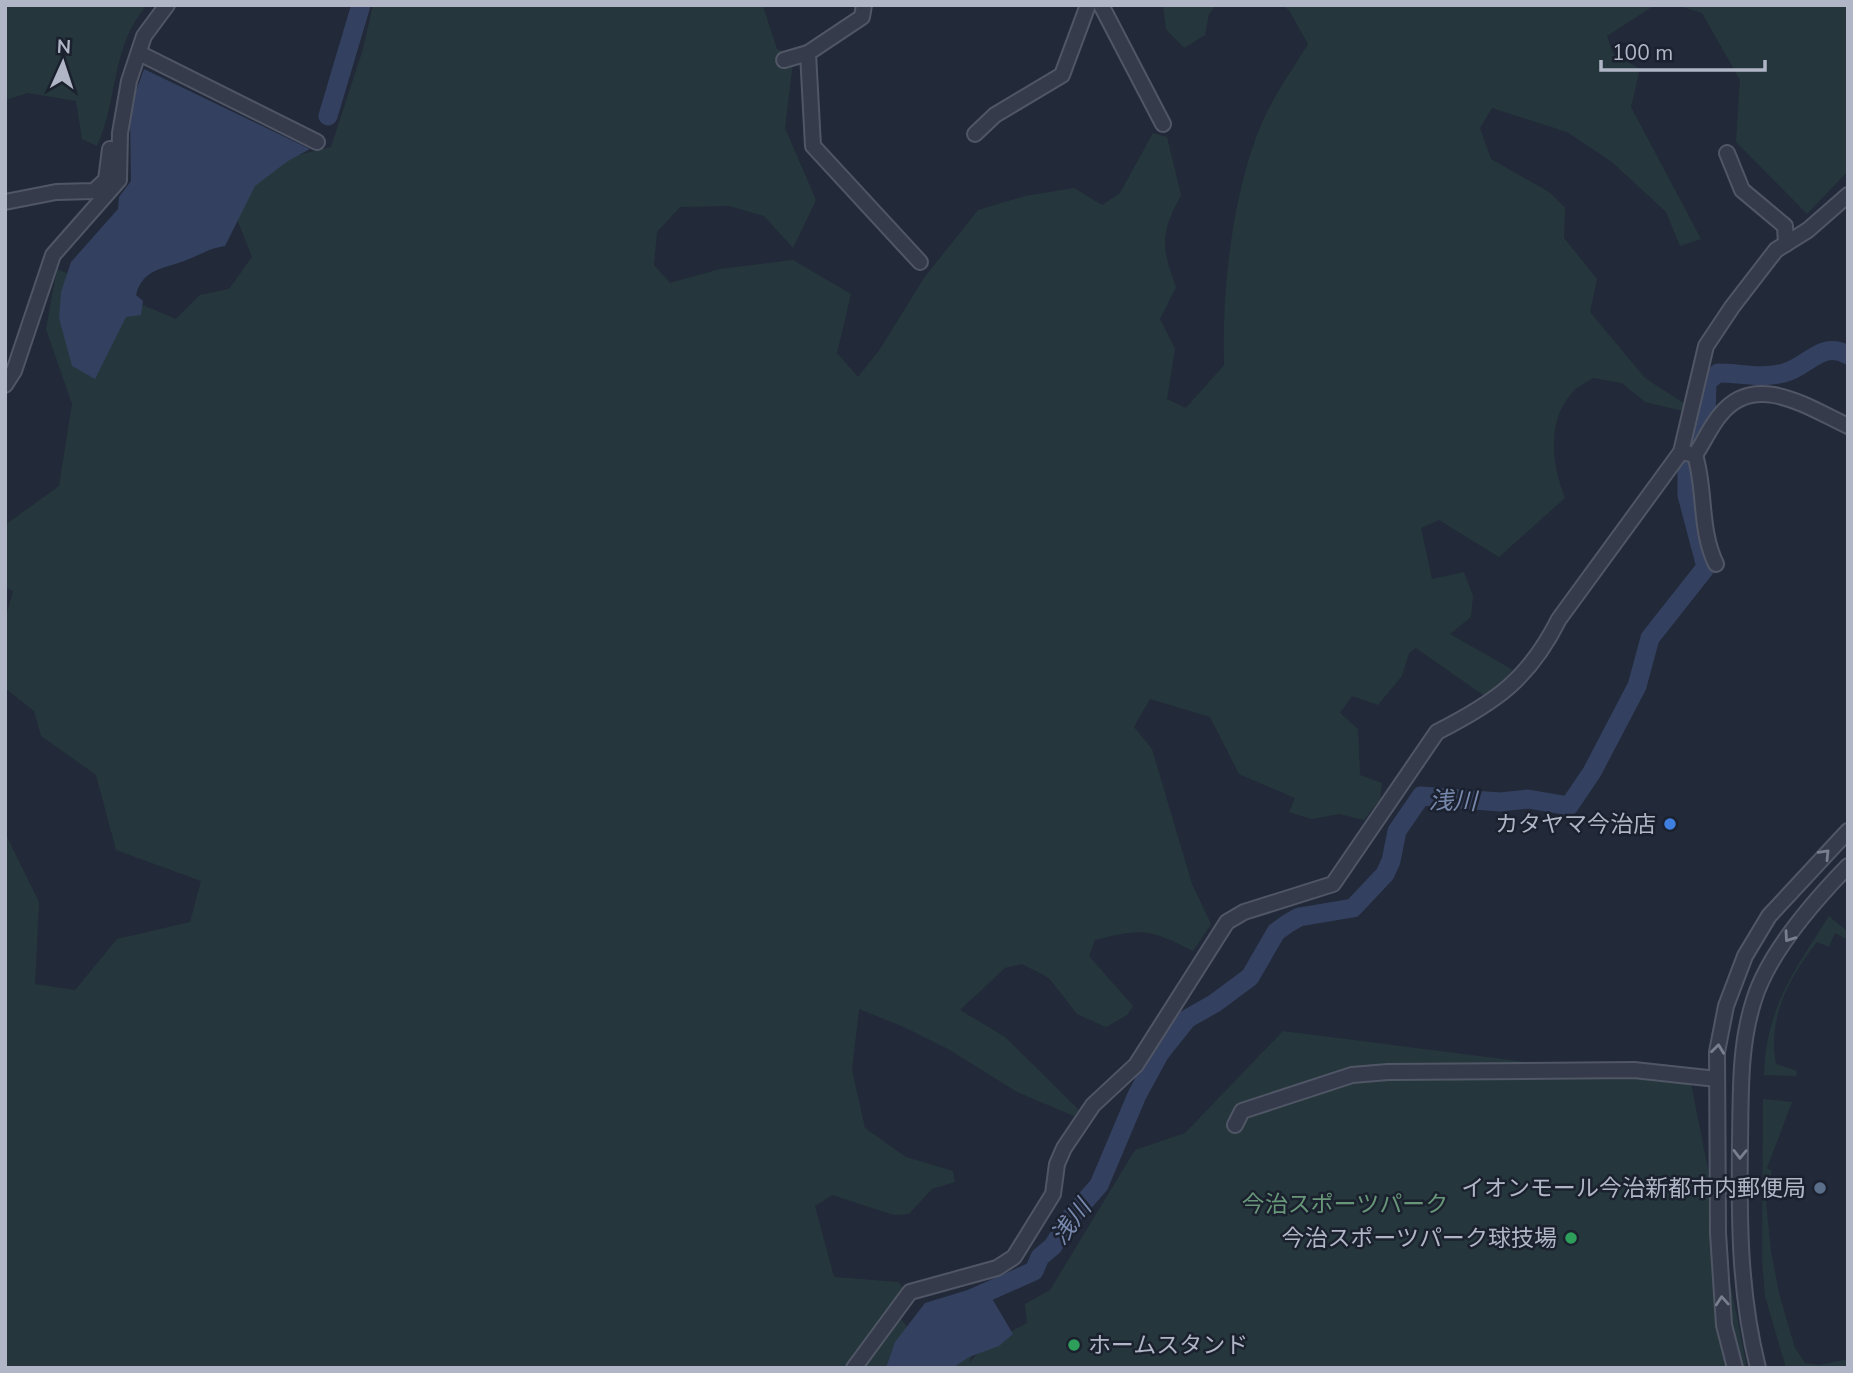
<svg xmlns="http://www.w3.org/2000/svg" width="1853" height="1373" viewBox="0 0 1853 1373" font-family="'Nunito Sans','Noto Sans JP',sans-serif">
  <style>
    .green { fill: #25373c }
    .water { fill: #33405f }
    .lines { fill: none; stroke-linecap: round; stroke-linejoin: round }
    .river { stroke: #33405f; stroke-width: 19 }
    .minor-casing { stroke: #505665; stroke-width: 18 }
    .minor { stroke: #353b4a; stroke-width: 14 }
    .oneway { stroke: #797f8e }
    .shop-dot { fill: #3f7fe0; stroke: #1b212e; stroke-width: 2.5 }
    .service-dot { fill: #5c6f8a; stroke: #1b212e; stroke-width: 2.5 }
    .leisure-dot { fill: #2e9e5b; stroke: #1b212e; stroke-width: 2.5 }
    .labels { text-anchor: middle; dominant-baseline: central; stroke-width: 5; stroke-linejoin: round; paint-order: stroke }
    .poi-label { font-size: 23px; fill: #b0b6c6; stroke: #1b212e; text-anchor: end }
    .park-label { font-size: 23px; fill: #679778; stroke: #1b212e }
    .water-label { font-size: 24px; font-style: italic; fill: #7889ae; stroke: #1b212e }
  </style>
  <rect width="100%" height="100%" fill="#222939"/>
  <g class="green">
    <path d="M 5,5 L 147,5 C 111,45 118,100 97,146 L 82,139 L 76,101 L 28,93 L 5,100 Z"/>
    <path d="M 373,5 L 763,6 L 777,49 L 794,55 L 785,128 L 816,200 L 793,248 L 764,216 L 729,206 L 680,207 L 657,232 L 654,265 L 670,283 L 720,269 L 793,260 L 851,294 L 837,353 L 858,377 L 880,349 L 924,278 L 978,210 L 1025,196 L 1074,188 L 1102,205 L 1120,193 L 1153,133 L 1167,137 L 1181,195 C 1160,234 1161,246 1176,287 L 1160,319 L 1175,349 L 1167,399 L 1186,408 L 1224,365 C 1222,290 1232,192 1262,123 C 1274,95 1293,69 1308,44 L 1289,10 L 1281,5 L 1655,5 L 1607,36 L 1613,54 L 1640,69 L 1631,107 L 1701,239 L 1680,246 L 1666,212 L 1612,162 L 1567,132 L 1492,108 L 1480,128 L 1491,159 L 1549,192 L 1565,208 L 1564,238 L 1597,279 L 1590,312 L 1645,378 L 1685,404 L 1683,411 L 1645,402 L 1622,383 L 1593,378 C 1587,382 1576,387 1571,394 C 1546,424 1552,464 1565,498 L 1499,557 L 1439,520 L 1421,528 L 1432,579 L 1464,572 L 1473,596 L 1471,617 L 1450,634 L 1513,670 L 1486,697 L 1416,648 L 1409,653 L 1402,676 L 1378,705 L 1352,696 L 1340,713 L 1358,729 L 1360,775 L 1382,783 L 1380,799 L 1364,820 L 1339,814 L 1312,819 L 1289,812 L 1295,798 L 1239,774 L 1210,717 L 1150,699 L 1134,727 L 1152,749 L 1192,884 L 1211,924 L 1193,951 C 1149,929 1144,928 1095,940 L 1089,956 L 1133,1006 L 1127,1015 L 1106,1027 L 1077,1014 L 1049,978 L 1022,964 L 1005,968 L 960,1010 L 1005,1037 L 1079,1110 L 1074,1116 L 1017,1092 L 950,1050 L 904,1027 L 859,1009 L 852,1070 L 865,1128 L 906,1157 L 953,1171 L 955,1182 L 932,1189 L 909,1214 L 894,1215 L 832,1195 L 815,1206 L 834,1277 L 899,1282 L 903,1289 L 900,1318 L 913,1334 L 900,1368 L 5,1368 L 5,833 L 39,902 L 35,984 L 75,990 L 117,939 L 190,922 L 201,881 L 116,850 L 96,775 L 41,736 L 34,711 L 5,688 L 5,620 L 13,591 L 5,587 L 5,525 L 59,486 L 72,404 L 46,329 L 57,269 L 176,319 L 200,295 L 229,289 L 252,257 L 233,209 L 250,178 L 294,156 L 331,147 L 363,49 Z"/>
    <path d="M 1163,5 L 1216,5 L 1209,14 L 1205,35 L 1184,48 L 1166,29 Z"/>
    <path d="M 1676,5 L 1848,5 L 1848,171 L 1807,214 L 1736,142 L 1740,80 L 1702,13 Z"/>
    <path d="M 1829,916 L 1847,931 L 1848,940 L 1835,933 L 1829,947 L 1817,942 C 1789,978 1767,1018 1776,1064 L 1797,1071 L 1796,1076 L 1764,1075 C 1766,1007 1795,970 1829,916 Z"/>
    <path d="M 1283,1031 L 1691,1083 L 1747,1368 L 914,1368 L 981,1327 L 969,1363 L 984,1346 L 1027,1323 L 1025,1304 L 1050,1290 L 1135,1150 L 1185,1133 Z"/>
    <path d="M 1763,1099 L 1792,1102 L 1767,1168 L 1772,1171 L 1765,1192 L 1771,1252 L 1780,1297 L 1795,1348 L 1805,1363 L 1819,1365 L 1848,1359 L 1848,1368 L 1786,1368 L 1765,1296 L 1762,1259 Z"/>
  </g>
  <g class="water">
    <path d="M 144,69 L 310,149 L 288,161 L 255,186 L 225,246 C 210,248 202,254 189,259 C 166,269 143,267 136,295 L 143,301 L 141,315 L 126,317 L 95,379 L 72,366 L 59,318 L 61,292 L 71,262 L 118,209 L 119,197 L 131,181 L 130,123 L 136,91 Z"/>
    <path d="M 984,1285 L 1013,1334 L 999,1346 L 969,1357 L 953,1368 L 886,1368 L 895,1342 L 925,1303 Z"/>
  </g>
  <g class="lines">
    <g class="river">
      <path d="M 328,116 L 361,5"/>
      <path d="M 971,1299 L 1034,1271 L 1040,1257 L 1053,1246 L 1071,1217 L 1099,1185 L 1137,1095 L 1160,1053 L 1187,1019 L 1215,1003 L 1250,977 L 1276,932 L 1287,924 L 1299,917 L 1353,908 L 1385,874 L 1391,861 L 1397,831 L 1421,796 L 1500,802 L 1528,799 L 1569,806 L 1592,772 L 1637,686 L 1650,638 L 1706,567 L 1687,495 L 1687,462 L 1706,419 L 1707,382 L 1718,373 C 1742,373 1758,379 1784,373 C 1808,367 1821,340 1848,355"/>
    </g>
    <defs>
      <g id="minor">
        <path d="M 864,5 L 862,17 L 808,53 L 813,146 L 920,262"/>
        <path d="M 1101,5 L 1163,124"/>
        <path d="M 139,53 L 317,142"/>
        <path d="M 784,60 L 808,53"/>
        <path d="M 975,134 L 995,115 L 1062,75 L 1088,5"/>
        <path d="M 1727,153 L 1742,190 L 1785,226 L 1786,244"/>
        <path d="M 5,202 L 56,192 L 94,191 L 106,180 L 110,149"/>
        <path d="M 5,385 L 14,371 L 53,255 L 119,180 L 120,133 L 129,81 L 144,36 L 167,5"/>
        <path d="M 1681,452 L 1695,455 C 1704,442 1711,425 1721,414 C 1756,371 1809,408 1848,426"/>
        <path d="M 1695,455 C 1706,491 1699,529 1716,564"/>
        <path d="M 1235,1125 L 1242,1111 L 1352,1075 L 1388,1072 L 1634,1070 L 1717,1079"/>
        <path d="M 854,1368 L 910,1292 L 997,1268 L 1014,1257 L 1053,1194 L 1057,1164 L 1064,1148 L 1093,1105 L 1136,1065 L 1227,922 L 1244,912 L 1333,884 L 1437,732 C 1496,702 1529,679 1559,619 L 1681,452 L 1706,346 L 1732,307 L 1776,250 L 1808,230 L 1848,195"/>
        <path d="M 1735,1368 L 1724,1325 L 1718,1233 L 1717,1052 L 1726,1006 L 1745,956 L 1769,916 L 1848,831"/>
        <path d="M 1758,1368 C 1739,1292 1739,1219 1740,1142 C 1741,1094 1739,1046 1754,1000 C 1768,954 1815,900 1848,866"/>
      </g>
    </defs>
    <use href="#minor" class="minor-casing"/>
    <use href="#minor" class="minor"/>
  </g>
  <defs><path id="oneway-chevron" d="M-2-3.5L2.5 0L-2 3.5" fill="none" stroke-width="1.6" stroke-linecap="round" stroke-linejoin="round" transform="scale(1.75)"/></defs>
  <g class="oneway">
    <use href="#oneway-chevron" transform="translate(1825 854) rotate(-46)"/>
    <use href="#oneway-chevron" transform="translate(1789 937) rotate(125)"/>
    <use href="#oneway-chevron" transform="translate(1718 1049) rotate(-83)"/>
    <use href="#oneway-chevron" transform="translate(1740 1154) rotate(91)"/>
    <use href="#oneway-chevron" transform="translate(1722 1301) rotate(-94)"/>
  </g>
  <circle class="shop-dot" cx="1670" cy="824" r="7"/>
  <circle class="service-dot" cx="1820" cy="1188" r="7"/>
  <g class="leisure-dot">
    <circle cx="1571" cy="1238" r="7"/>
    <circle cx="1074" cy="1345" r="7"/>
  </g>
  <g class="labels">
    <g class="poi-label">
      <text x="1656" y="824">カタヤマ今治店</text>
      <text x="1806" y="1188">イオンモール今治新都市内郵便局</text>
      <text x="1557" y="1238">今治スポーツパーク球技場</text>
      <text x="1088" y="1345" text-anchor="start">ホームスタンド</text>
    </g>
    <g class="park-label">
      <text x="1345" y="1204">今治スポーツパーク</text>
    </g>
    <g class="water-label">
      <text transform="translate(1453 801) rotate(1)">浅川</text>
      <text transform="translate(1071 1222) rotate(-53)">浅川</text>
    </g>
  </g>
  <rect width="1853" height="1373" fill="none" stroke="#b0b6c6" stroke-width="14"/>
  <g transform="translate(63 63) rotate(3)" stroke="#1b212e" stroke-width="5" paint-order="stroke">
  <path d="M0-5L12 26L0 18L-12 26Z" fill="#b0b6c6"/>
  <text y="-10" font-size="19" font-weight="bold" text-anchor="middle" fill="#b0b6c6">N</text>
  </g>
  <path d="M1601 60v10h164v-10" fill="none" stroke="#b0b6c6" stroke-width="3.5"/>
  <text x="1612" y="60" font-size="21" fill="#b0b6c6" stroke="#1b212e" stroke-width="5" paint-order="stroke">100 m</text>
</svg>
